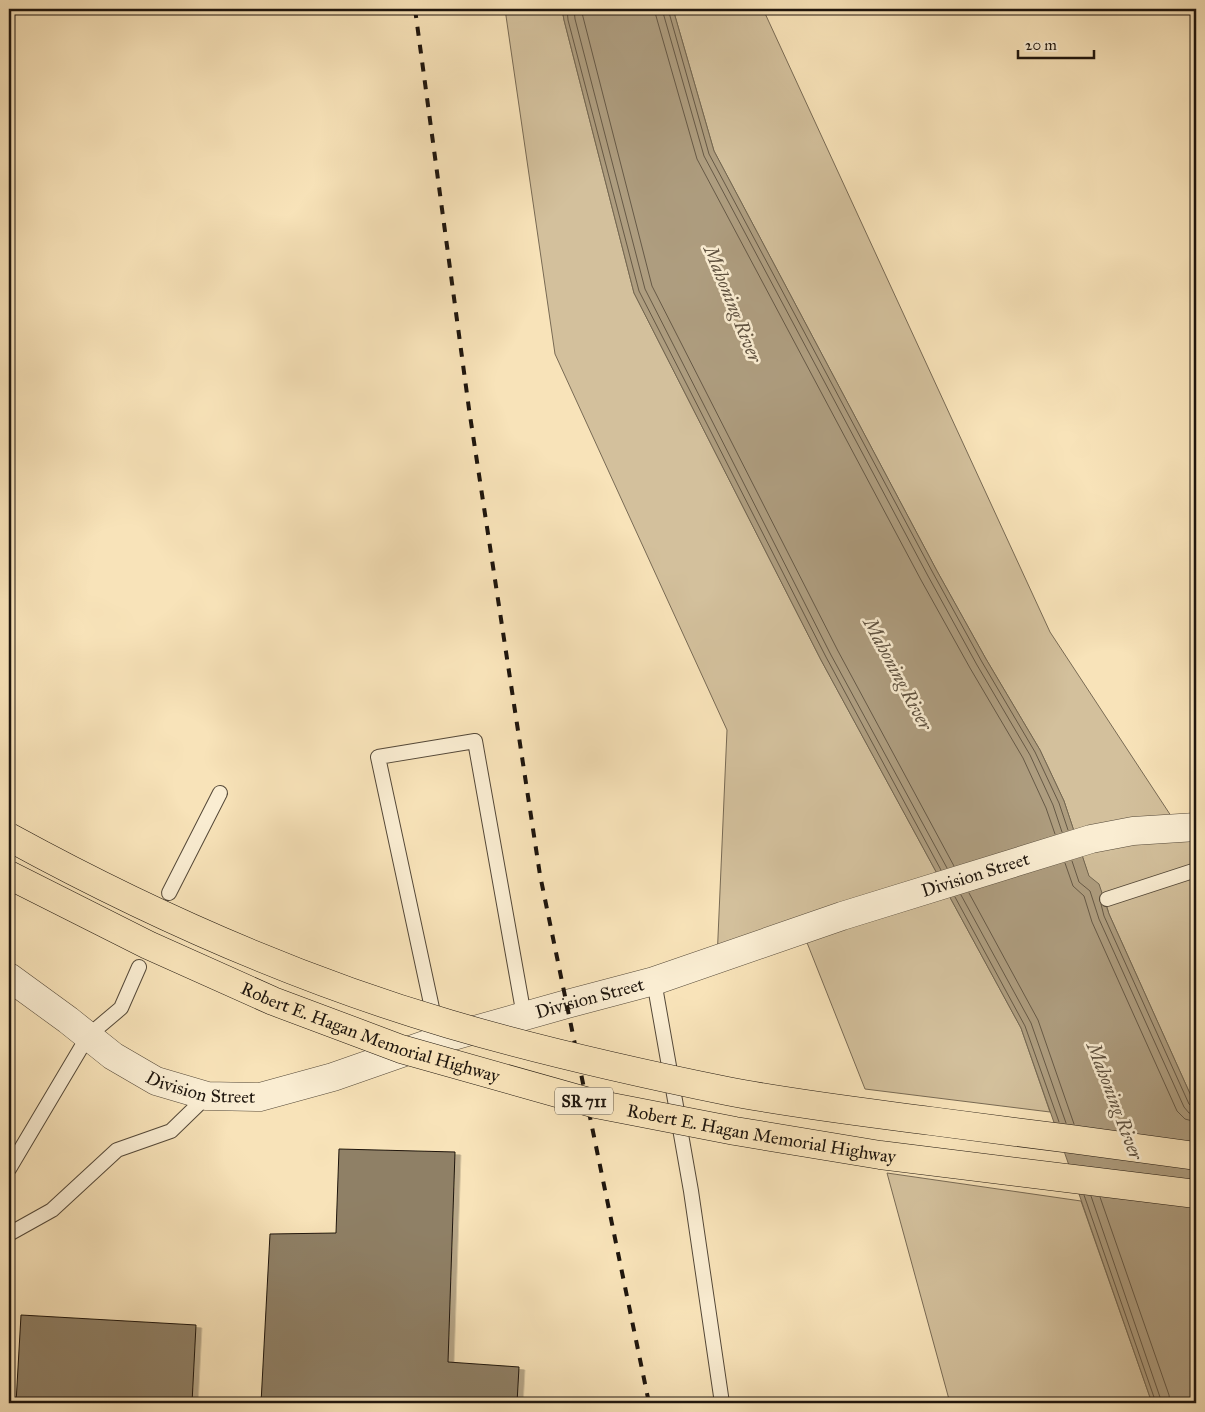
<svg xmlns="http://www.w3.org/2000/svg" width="1205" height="1412" viewBox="0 0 1205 1412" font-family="'IM FELL Great Primer',serif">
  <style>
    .green { fill: #d3c09c; stroke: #786a54 }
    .water { fill: #ae9d7f; stroke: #746751 }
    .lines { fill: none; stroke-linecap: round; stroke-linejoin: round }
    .shore { stroke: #665946; stroke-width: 1 }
    .building { fill: #8f8066; stroke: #1e150d; filter: url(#shadow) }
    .service-casing { stroke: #544838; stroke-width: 16 }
    .tertiary-casing { stroke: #544838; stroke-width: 29 }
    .service { stroke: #faedd2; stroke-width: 14 }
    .tertiary { stroke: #faedd2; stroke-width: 28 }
    .rail { stroke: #1e150d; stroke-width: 4; stroke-dasharray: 9 9; stroke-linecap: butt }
    .motorway-bridge-casing { stroke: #1e150d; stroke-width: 29; stroke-linecap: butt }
    .motorway-bridge { stroke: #f8e3b9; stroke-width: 28 }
    .labels { text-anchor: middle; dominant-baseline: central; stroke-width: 5; stroke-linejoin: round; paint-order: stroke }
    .shield { fill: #faedd2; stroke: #605648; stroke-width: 1 }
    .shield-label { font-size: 16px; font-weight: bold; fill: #1e150d }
    .street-label { font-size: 18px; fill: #1e150d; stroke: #faedd2 }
    .water-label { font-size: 19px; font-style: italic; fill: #5f5240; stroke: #faedd2 }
  </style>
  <defs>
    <filter id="shadow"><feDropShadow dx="5.5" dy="3" stdDeviation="0" flood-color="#0004"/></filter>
  </defs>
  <rect width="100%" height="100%" fill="#f8e3b9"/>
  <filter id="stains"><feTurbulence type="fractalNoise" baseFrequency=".004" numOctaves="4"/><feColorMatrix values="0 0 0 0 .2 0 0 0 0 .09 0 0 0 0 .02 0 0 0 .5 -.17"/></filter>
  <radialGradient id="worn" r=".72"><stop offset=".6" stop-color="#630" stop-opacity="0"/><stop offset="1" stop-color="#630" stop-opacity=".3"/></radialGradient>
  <g class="green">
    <path d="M 505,9 L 562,9 L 564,20 L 634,293 L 821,660 L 1021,1028 L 1050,1112 L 865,1089 L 802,930 L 717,960 L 727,730 L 555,354 Z"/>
    <path d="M 673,9 L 763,9 L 1050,632 L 1179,828 L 1196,827 L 1196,1107 L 1109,914 L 1105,900 L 1089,877 L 1064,801 L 1040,750 L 986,659 L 937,571 L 714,151 Z"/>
    <path d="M 887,1173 L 1081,1201 L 1152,1403 L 950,1403 Z"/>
  </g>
  <path class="water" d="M 562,9 L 673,9 L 714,151 L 937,571 L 986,659 L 1040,750 L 1064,801 L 1089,876 L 1099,884 L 1109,914 L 1196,1107 L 1196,1403 L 1152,1403 L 1021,1028 L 821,660 L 634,293 L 564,20 Z"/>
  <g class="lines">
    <g class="shore">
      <path d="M 567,9 L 568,20 L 639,291 L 826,657 L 941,870"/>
      <path d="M 574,9 L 575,19 L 645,289 L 831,655 L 947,868"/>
      <path d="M 581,9 L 652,286 L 838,651 L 954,866"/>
      <path d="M 654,9 L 697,159 L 921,580 L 970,668 L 1023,758 L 1046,808 L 1055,834"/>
      <path d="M 662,9 L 704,156 L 928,576 L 977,665 L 1030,755 L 1053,805 L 1062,832"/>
      <path d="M 668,9 L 709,154 L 933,573 L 982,662 L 1035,752 L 1059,803 L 1068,830"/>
      <path d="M 1072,861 L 1079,882 L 1090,891 L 1099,919 L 1184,1107 L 1189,1113 L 1196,1114"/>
      <path d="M 1065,863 L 1073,886 L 1084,896 L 1092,922 L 1177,1111 L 1185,1119 L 1196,1122"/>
      <path d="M 969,893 L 1038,1020 L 1074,1124"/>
      <path d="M 961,895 L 1031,1023 L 1066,1123"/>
      <path d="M 955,897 L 1025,1026 L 1059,1122"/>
      <path d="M 1101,904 L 1104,916 L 1189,1104 L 1192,1107 L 1196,1108"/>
      <path d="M 1084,1195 L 1156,1403"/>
      <path d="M 1091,1196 L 1162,1403"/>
      <path d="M 1100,1197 L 1169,1395 L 1170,1403"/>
    </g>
  </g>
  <g class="building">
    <path d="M 339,1149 L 455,1152 L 448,1362 L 519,1367 L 517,1403 L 261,1403 L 270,1234 L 336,1233 Z"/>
    <path d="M 21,1315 L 196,1325 L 192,1403 L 16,1403 Z"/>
  </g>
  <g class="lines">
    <defs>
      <g id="service">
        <path d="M 169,893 L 220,793"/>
        <path d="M 1107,899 L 1196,870"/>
        <path d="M 654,981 L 691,1191 L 722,1403"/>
        <path d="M 435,1022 L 378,757 L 475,741 L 524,1016"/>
        <path d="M 9,1169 L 88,1036 L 121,1008 L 139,967"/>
        <path d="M 9,1234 L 52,1210 L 117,1150 L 171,1131 L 207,1096"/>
      </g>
      <g id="tertiary">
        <path id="s1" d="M 9,977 L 68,1020 L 113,1056 L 156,1081 L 207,1096 L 260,1097 L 333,1077 L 439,1040 L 567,1004 L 654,981 L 842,916 L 1091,839 L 1133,831 L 1196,827"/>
      </g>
    </defs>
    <use href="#service" class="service-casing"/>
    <use href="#tertiary" class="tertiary-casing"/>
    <use href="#service" class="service"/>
    <use href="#tertiary" class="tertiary"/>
    <path class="rail" d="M 415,9 L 469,409 L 540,875 L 649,1403"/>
    <defs>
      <g id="motorway-bridge">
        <path d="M 9,837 C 148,913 296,979 449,1024 C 541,1051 634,1072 727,1091 C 794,1104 863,1112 931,1121 C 1019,1132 1108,1144 1196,1156"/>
        <path id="s2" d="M 9,875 L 148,945 L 273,1001 L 401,1049 L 596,1104 L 735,1131 L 880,1155 L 1196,1194"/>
      </g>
    </defs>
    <use href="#motorway-bridge" class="motorway-bridge-casing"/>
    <use href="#motorway-bridge" class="motorway-bridge"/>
  </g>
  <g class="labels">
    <rect class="shield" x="555" y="1087.5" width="58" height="27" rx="4"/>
    <g class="shield-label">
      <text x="584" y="1101">SR 711</text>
    </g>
    <g class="street-label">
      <text stroke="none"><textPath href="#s1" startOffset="1036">Division Street</textPath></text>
      <text stroke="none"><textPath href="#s1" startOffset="631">Division Street</textPath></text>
      <text stroke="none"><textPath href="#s2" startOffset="395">Robert E. Hagan Memorial Highway</textPath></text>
      <text stroke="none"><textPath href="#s1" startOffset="226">Division Street</textPath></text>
      <text stroke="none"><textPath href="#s2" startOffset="800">Robert E. Hagan Memorial Highway</textPath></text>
    </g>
    <g class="water-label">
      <text transform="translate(733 304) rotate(68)">Mahoning River</text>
      <text transform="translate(898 674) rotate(62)">Mahoning River</text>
      <text transform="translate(1115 1101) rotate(69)">Mahoning River</text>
    </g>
  </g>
  <rect width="1205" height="1412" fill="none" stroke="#f8e3b9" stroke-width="30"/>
  <rect x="10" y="10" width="1185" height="1392" fill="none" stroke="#1e150d" stroke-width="2.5"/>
  <rect x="15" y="15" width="1175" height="1382" fill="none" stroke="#1e150d"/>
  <path d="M1018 50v8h76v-8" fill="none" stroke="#1e150d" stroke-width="2.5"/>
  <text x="1025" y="50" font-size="15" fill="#1e150d" stroke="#faedd2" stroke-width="4" paint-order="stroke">20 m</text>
  <rect width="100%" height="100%" filter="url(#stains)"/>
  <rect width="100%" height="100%" fill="url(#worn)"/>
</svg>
